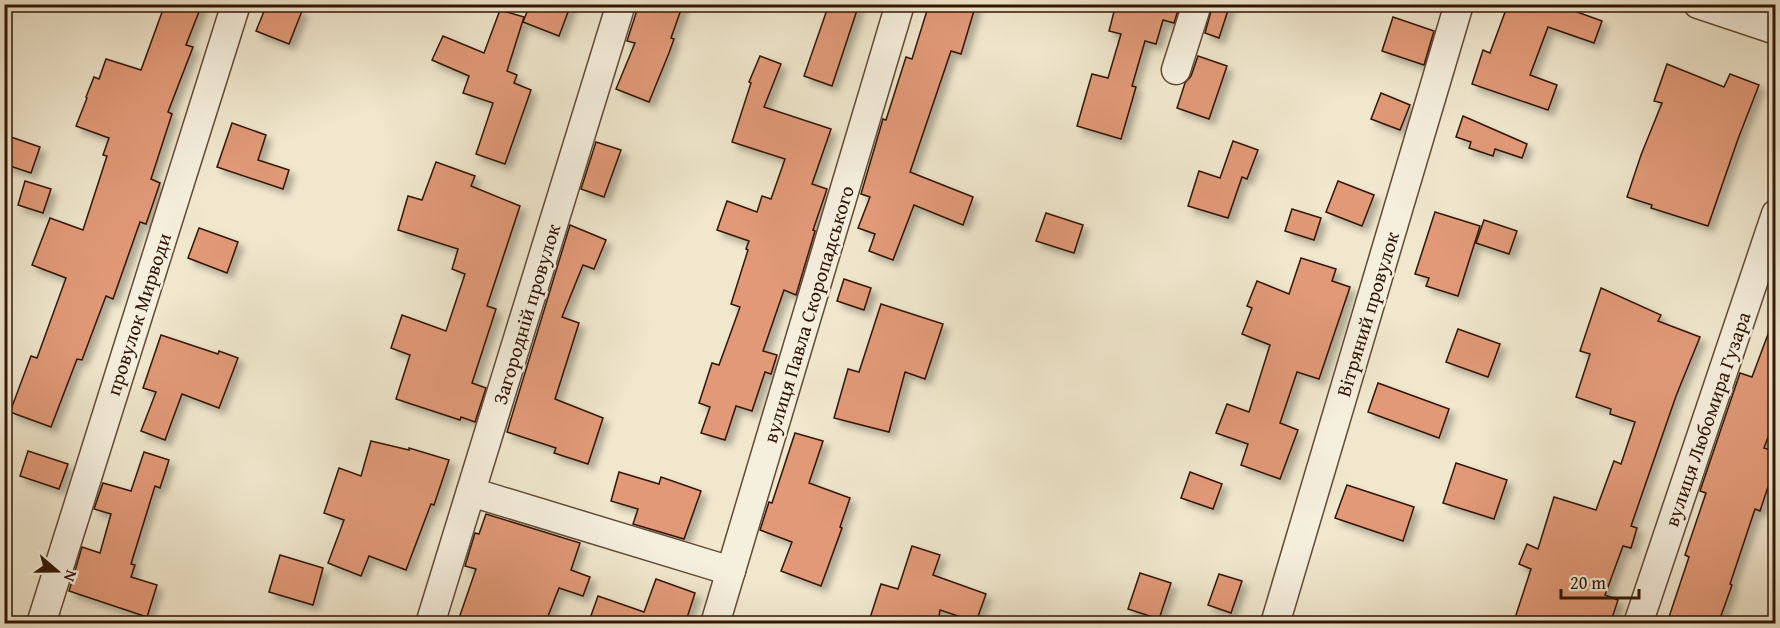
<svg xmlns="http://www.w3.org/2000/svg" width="1780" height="628" viewBox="0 0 1780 628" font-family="'Gentium Book Plus',serif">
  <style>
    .building { fill: #e19977; stroke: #321605; stroke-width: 1.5; filter: url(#shadow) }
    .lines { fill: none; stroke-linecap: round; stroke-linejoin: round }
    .minor-casing { stroke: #624a37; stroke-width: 31 }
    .minor { stroke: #f5efde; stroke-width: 28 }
    .labels { text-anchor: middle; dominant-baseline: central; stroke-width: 5; stroke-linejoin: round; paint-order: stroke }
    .street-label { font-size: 20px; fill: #321605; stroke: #f5efde }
  </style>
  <defs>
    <filter id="shadow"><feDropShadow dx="5.5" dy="5.5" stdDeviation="3" flood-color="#0004"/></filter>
  </defs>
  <rect width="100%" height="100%" fill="#f0e7cd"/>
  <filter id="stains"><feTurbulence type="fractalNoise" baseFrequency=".00333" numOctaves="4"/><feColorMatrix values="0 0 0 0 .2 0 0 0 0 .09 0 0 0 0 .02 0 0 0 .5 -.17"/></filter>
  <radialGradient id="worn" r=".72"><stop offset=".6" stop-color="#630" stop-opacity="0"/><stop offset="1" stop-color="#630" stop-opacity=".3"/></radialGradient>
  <g class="building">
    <path d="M 165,4 L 202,4 L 186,45 L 193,47 L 168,112 L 172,114 L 151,179 L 160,183 L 146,224 L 140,222 L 113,299 L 106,296 L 82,360 L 77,359 L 51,427 L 10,412 L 31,356 L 37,358 L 66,278 L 32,265 L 50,218 L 83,230 L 107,156 L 103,155 L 109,138 L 76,126 L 87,98 L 86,97 L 94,77 L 99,79 L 106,59 L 141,70 Z"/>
    <path d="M 267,4 L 285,4 L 302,11 L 289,44 L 256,31 Z"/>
    <path d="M 530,4 L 571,4 L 559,36 L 523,22 Z"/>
    <path d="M 639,4 L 683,4 L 671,38 L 674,39 L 669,53 L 649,102 L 616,89 L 635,43 L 627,41 Z"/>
    <path d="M 829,4 L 859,4 L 832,86 L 804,76 Z"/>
    <path d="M 929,4 L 976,4 L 961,54 L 951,51 L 910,172 L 973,197 L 963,225 L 914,205 L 893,260 L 869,251 L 875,234 L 858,228 L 870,197 L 861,194 L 883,119 L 886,120 L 906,57 L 912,59 Z"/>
    <path d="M 1116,4 L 1180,4 L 1174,23 L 1163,20 L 1156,44 L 1145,41 L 1132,86 L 1136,87 L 1121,139 L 1077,126 L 1092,74 L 1108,78 L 1121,34 L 1109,31 Z"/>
    <path d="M 1213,4 L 1230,4 L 1219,38 L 1205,33 Z"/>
    <path d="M 1508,4 L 1555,4 L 1602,21 L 1594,43 L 1548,27 L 1530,75 L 1557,85 L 1548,110 L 1472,84 L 1483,50 L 1490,53 Z"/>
    <path d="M 500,10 L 524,17 L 507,71 L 517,75 L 514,83 L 531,90 L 505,164 L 476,154 L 493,103 L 463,93 L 469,76 L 432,60 L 443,36 L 484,53 Z"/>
    <path d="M 1393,17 L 1434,31 L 1424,65 L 1382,51 Z"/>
    <path d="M 760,56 L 781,64 L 764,107 L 831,129 L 812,184 L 827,189 L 813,230 L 815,231 L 796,295 L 784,290 L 763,351 L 777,355 L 771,374 L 765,372 L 752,411 L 736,406 L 725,440 L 701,433 L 710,407 L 699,403 L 712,363 L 719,365 L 740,307 L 731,304 L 748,250 L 746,249 L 749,241 L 717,230 L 727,201 L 757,212 L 762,196 L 771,199 L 785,159 L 732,142 L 751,83 L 749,82 Z"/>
    <path d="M 1198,56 L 1227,66 L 1209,119 L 1177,108 L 1185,83 L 1191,76 Z"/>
    <path d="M 1667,64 L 1724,87 L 1730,74 L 1759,85 L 1738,139 L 1708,226 L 1651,208 L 1652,205 L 1627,197 L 1641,155 L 1662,103 L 1654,101 Z"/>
    <path d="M 1381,93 L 1410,105 L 1400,130 L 1371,119 Z"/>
    <path d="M 1463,116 L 1527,144 L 1522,158 L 1495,149 L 1493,156 L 1469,148 L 1471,142 L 1456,137 Z"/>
    <path d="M 232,123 L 266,135 L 258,160 L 289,170 L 283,189 L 217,167 Z"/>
    <path d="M 8,136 L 40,147 L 31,173 L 4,164 L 4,148 Z"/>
    <path d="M 1233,141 L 1258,150 L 1247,179 L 1242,177 L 1228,218 L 1188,206 L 1199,171 L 1220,178 Z"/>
    <path d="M 596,142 L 621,150 L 604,197 L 581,189 Z"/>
    <path d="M 436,162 L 475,176 L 471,186 L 520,206 L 487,306 L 496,309 L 472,383 L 486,388 L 475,422 L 461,417 L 460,420 L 396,399 L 410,355 L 391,348 L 402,315 L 446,331 L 465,274 L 452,269 L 458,249 L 398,230 L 408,196 L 422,200 Z"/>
    <path d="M 25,181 L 51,189 L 43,213 L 18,205 Z"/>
    <path d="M 1338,181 L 1374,195 L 1362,226 L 1326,212 Z"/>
    <path d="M 1292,209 L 1321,218 L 1314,240 L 1285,231 Z"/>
    <path d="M 1435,212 L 1480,226 L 1458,296 L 1426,286 L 1429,278 L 1415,274 Z"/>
    <path d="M 1046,213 L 1083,225 L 1074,253 L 1036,241 Z"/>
    <path d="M 1484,220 L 1517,231 L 1509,254 L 1476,243 Z"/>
    <path d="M 570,225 L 606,240 L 594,269 L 583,265 L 562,317 L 579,323 L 555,399 L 603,418 L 588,464 L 554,453 L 556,448 L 507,432 Z"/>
    <path d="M 199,228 L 238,242 L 227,273 L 188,258 Z"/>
    <path d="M 1301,258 L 1336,269 L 1332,281 L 1350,287 L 1319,379 L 1297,372 L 1280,423 L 1298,430 L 1280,479 L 1241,465 L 1248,444 L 1216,433 L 1227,404 L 1249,412 L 1270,345 L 1242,334 L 1252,308 L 1247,306 L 1257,281 L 1289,294 Z"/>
    <path d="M 844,279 L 871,288 L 864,310 L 837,301 Z"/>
    <path d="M 1601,288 L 1661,315 L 1658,321 L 1700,337 L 1676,396 L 1631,526 L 1637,528 L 1631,548 L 1623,546 L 1605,595 L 1618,600 L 1610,624 L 1513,624 L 1531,569 L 1519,564 L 1527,544 L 1538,549 L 1554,497 L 1596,510 L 1614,461 L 1621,464 L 1635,422 L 1610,414 L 1611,409 L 1576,397 L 1590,354 L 1580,351 Z"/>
    <path d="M 881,304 L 943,324 L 925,379 L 905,372 L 889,432 L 834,418 L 848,369 L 859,372 Z"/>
    <path d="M 1773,321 L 1776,322 L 1776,416 L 1764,448 L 1776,452 L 1776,463 L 1760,511 L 1755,509 L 1730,584 L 1732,585 L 1718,624 L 1680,624 L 1668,620 L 1689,557 L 1685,555 L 1706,493 L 1700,491 L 1740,373 L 1752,377 Z"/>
    <path d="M 1458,329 L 1500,344 L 1488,377 L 1446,362 Z"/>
    <path d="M 161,335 L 218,354 L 219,351 L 238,358 L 219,408 L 182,394 L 165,440 L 141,431 L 156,392 L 143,388 Z"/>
    <path d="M 1378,383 L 1449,409 L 1439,438 L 1368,412 Z"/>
    <path d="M 795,433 L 823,441 L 809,483 L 850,498 L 840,527 L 842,528 L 821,586 L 781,571 L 792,542 L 760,530 L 769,502 L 772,503 Z"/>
    <path d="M 371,441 L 409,450 L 409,448 L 449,460 L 434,505 L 431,504 L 406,570 L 369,556 L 361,576 L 328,563 L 344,520 L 324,513 L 339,468 L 361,476 Z"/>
    <path d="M 28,451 L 68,464 L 59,489 L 20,476 Z"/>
    <path d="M 144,452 L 169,460 L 160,488 L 155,486 L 131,564 L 135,565 L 131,577 L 157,585 L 147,617 L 69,591 L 82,547 L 100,553 L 111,514 L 94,509 L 103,483 L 131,491 Z"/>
    <path d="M 1456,463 L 1507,480 L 1494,519 L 1443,503 Z"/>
    <path d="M 619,472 L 659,484 L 661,477 L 701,491 L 684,539 L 633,524 L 638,509 L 611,501 Z"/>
    <path d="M 1190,472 L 1222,484 L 1213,509 L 1181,498 Z"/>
    <path d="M 1347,485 L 1414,507 L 1403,541 L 1335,518 Z"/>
    <path d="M 486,514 L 580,543 L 571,570 L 590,577 L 583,596 L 559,588 L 545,624 L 457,624 L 476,569 L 465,566 L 475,533 L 479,534 Z"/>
    <path d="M 912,546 L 940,555 L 933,575 L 986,594 L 976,622 L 940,610 L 938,624 L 868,624 L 881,584 L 898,589 Z"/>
    <path d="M 280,555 L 323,568 L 313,605 L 269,592 Z"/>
    <path d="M 1140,573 L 1171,583 L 1159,619 L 1128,609 Z"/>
    <path d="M 1219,574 L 1242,581 L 1231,613 L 1208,605 Z"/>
    <path d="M 656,579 L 695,593 L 685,624 L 588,624 L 598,596 L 644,612 Z"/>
  </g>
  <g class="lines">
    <defs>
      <g id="minor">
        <path d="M 1698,4 L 1776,30"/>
        <path d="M 1176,70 L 1197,4"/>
        <path d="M 471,492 L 731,571"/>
        <path d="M 41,624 L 236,4"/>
        <path d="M 430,624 L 621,4"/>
        <path d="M 715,624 L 900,4"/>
        <path d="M 1275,624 L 1459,4"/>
        <path d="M 1638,624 L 1776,214"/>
      </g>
    </defs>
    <use href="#minor" class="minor-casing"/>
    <use href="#minor" class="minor"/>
  </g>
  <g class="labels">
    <g class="street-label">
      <text transform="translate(138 314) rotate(-72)">провулок Мирводи</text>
      <text transform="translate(526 314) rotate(-73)">Загородній провулок</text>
      <text transform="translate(808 314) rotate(-73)">вулиця Павла Скоропадського</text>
      <text transform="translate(1367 314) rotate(-73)">Вітряний провулок</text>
      <text transform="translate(1707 419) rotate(-71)">вулиця Любомира Гузара</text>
    </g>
  </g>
  <rect width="1780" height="628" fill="none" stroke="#f0e7cd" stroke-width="24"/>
  <rect x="6" y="6" width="1768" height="616" fill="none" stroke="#321605" stroke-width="3"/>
  <rect x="12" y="12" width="1756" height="604" fill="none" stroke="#321605" stroke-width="1.5"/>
  <g transform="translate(57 571) rotate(110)" stroke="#f5efde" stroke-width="4.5" paint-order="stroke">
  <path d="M0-4.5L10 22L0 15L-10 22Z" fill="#321605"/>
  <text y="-9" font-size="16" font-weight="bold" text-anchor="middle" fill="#321605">N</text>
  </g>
  <path d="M1561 589v9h78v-9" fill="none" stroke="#321605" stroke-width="3"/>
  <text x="1570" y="589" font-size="18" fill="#321605" stroke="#f5efde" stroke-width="4.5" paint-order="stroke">20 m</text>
  <rect width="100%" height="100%" filter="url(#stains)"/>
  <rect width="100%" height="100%" fill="url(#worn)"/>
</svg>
